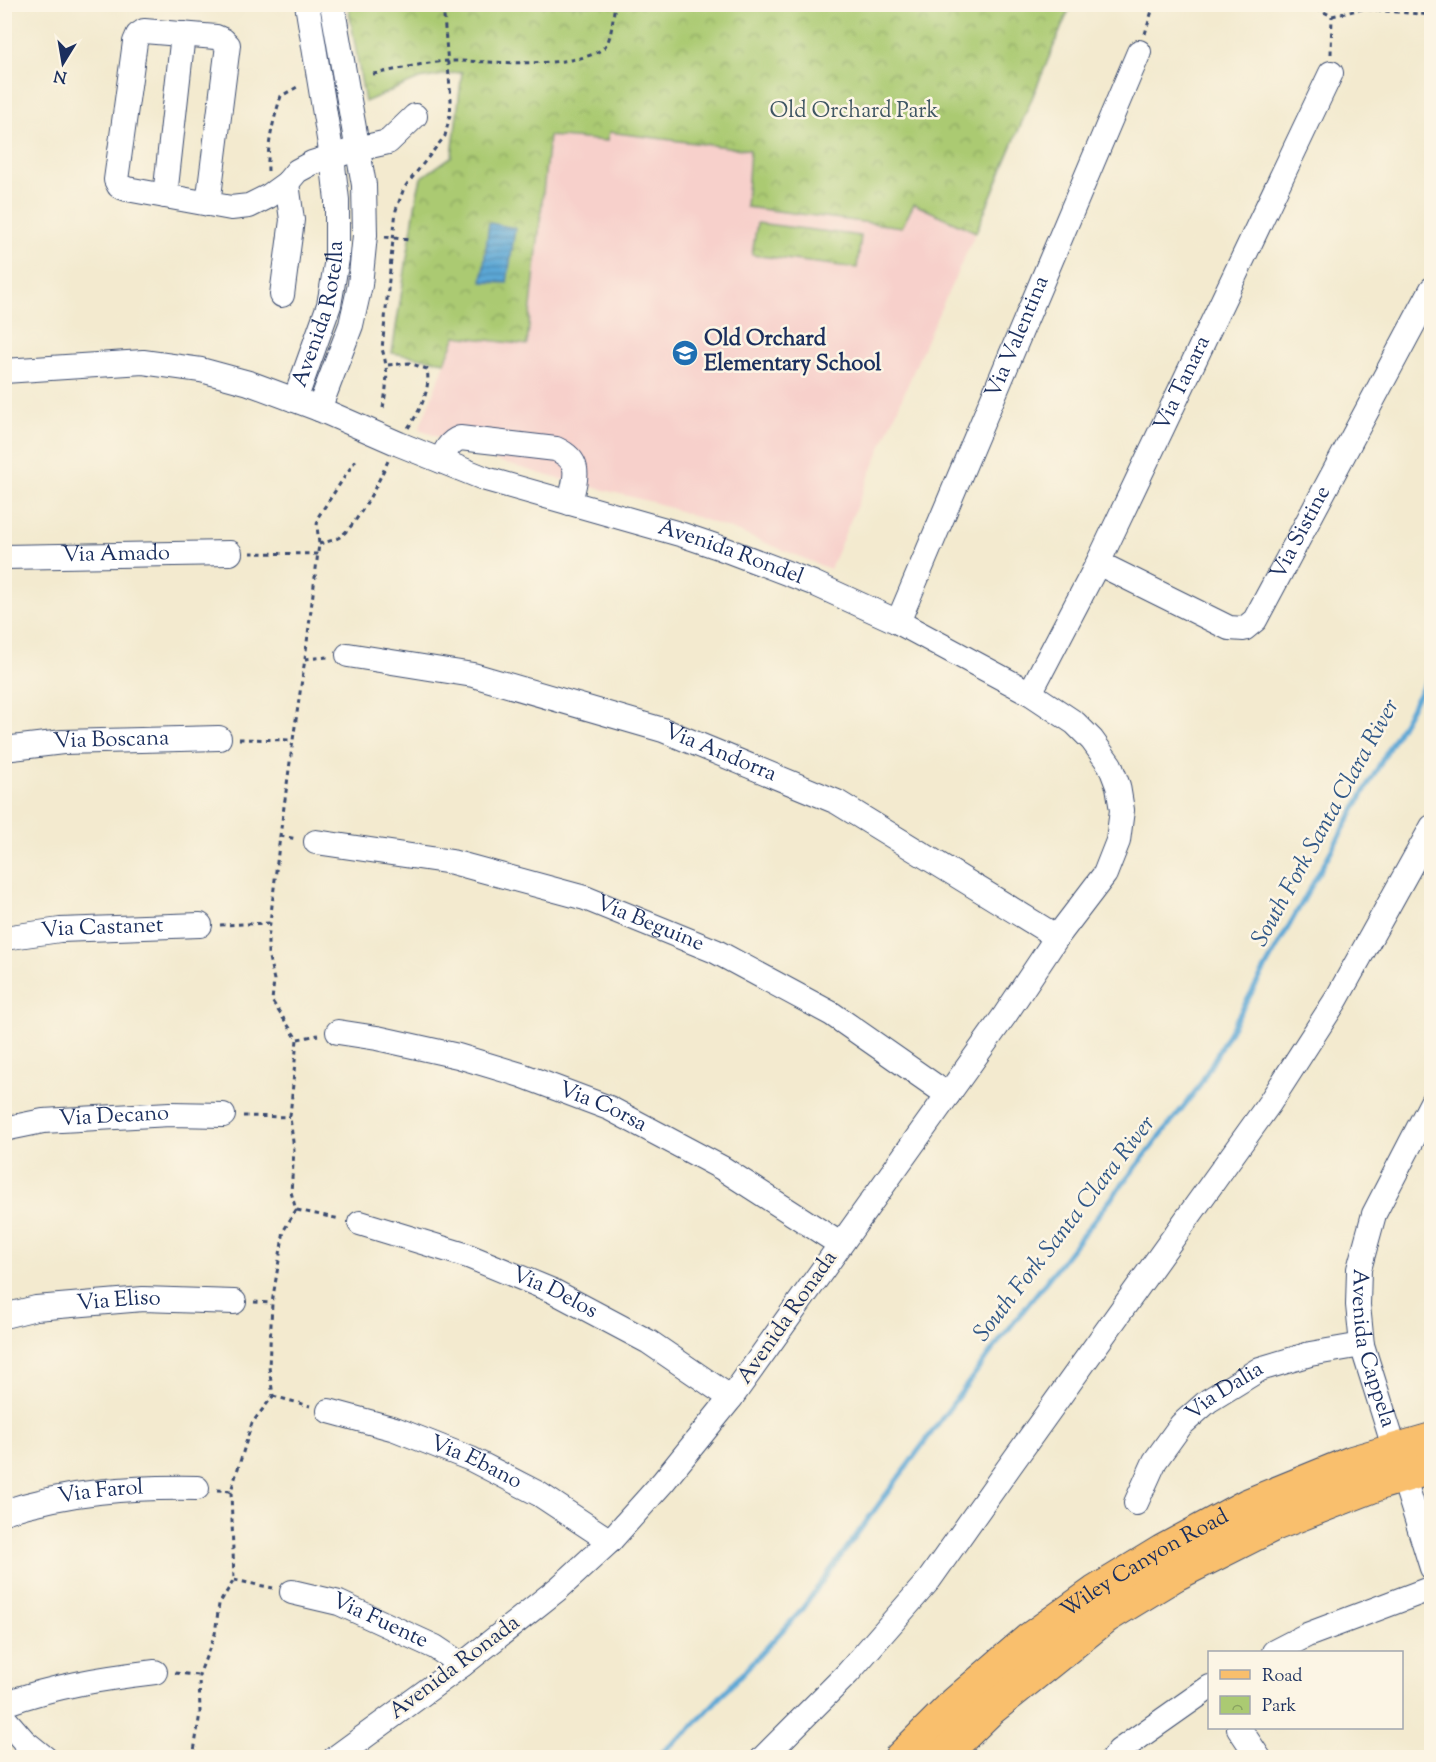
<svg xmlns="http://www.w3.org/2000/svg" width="1436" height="1762" viewBox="0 0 1436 1762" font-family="'Sorts Mill Goudy',serif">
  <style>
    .built { fill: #f7d0cb }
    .park { fill: url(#park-crowns); stroke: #637c68; stroke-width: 1.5 }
    .water { fill: url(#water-rules); stroke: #3c6b9a; stroke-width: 1.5 }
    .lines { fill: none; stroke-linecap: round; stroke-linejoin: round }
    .stream { stroke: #5ca7d5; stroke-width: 5 }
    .minor-casing { stroke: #3b4b6f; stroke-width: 26 }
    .major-casing { stroke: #3b4b6f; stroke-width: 34 }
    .path { stroke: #3b4b6f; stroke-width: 3; stroke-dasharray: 4.5 4.5; stroke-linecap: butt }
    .minor { stroke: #fff; stroke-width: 24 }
    .major { stroke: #f9bf6d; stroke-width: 32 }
    .labels { text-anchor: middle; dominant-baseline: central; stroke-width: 5; stroke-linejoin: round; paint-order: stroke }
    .park-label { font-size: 22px; fill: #3f5663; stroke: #fcf5e5 }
    .street-label { font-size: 22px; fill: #1b2f5e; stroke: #fcf5e5 }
    .poi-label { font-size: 22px; font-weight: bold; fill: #1b2f5e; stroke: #fcf5e5; text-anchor: start }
    .water-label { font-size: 24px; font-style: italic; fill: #325988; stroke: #fcf5e5 }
  </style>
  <defs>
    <pattern id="park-crowns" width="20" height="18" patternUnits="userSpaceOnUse" patternTransform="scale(1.5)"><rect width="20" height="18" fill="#abca72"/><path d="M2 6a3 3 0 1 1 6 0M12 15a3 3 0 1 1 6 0" fill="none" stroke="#8aa461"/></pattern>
    <pattern id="water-rules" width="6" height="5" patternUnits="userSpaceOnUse" patternTransform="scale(1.5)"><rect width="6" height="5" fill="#5ca7d5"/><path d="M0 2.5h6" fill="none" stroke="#4b88b0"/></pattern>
  </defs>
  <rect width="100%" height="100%" fill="#fcf5e5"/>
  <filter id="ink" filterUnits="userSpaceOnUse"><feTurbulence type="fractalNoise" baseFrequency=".0167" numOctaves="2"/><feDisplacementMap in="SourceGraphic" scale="12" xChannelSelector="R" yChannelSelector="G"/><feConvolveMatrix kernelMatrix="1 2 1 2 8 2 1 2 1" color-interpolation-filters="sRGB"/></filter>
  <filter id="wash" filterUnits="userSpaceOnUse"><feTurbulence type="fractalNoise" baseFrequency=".008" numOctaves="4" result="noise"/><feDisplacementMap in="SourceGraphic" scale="24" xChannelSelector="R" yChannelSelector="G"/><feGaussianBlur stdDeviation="1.35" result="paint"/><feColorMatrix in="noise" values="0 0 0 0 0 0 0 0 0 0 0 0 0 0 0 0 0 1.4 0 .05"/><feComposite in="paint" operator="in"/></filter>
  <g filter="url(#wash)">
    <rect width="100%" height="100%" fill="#f3eacf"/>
    <path class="built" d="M 608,132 L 751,150 L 746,207 L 914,204 L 976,232 L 930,332 L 830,569 L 731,529 L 656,503 L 552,477 L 484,457 L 419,429 L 456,336 L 527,345 L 549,136 L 606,141 Z"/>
    <g class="park">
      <path d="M 348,5 L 1075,5 L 1068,12 L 976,232 L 914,204 L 902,227 L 746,207 L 750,150 L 609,132 L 607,141 L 549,136 L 527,345 L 456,336 L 445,362 L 392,353 L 417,195 L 421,178 L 452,156 L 462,72 L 419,79 L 365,102 Z"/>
      <path d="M 757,223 L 861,236 L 857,268 L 752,255 Z"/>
    </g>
    <path class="water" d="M 489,223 L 515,228 L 507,283 L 482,282 Z"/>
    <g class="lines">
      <path class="stream" d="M 655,1758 L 689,1730 L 799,1613 L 993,1349 L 1198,1088 L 1432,671"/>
    </g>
  </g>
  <g filter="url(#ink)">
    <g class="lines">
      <defs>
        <g id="minor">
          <path d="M 165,196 L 183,34"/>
          <path d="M 208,204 L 228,45 L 223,40 L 216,37 L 144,31 L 138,35 L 135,42 L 116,180 L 119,186 L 127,189 L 231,208 L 249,206 L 269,196 L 287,183 L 297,171 L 312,163 L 357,149 L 388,142 L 415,116"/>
          <path d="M 282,295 L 292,220 L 287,183"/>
          <path id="s1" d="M 4,371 L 143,362 L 201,370 L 249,383 L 319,409 L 399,444 L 486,479 L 683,535 L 721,548 L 813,583 L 898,622 L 1030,693 L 1075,723 L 1092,740 L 1110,765 L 1118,786 L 1122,810 L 1118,841 L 1105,874 L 1057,937 L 1005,1015 L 731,1398 L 663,1482 L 610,1541 L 559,1588 L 462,1665 L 335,1758"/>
          <path id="s2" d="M 295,400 L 329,305 L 337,259 L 337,200 L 332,157 L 307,4"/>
          <path d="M 319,409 L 351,325 L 360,285 L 365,235 L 364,185 L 332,4"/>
          <path d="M 442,461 C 445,451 449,442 460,438 L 556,449 C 584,462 575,478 570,503"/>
          <path id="s3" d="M 4,557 L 230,553"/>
          <path id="s4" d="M 1098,563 L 1229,628 L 1244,629 L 1255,620 L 1432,289"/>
          <path id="s5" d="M 898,622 L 1139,52"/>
          <path id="s6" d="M 348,655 L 473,675 L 663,730 L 837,802 L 1057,937"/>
          <path id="s7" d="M 1030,693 L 1098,563 L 1331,73"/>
          <path id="s8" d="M 4,749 L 63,742 L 219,738"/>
          <path id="s9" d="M 316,842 L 452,862 L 585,898 L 715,951 L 832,1014 L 948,1095"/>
          <path id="s10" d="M 4,938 L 60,930 L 200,925"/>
          <path id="s11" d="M 338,1032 L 377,1038 L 458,1056 L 521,1075 L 609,1108 L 722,1168 L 840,1244"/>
          <path id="s12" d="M 1432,1102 L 1374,1214 L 1359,1269 L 1358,1305 L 1362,1345 L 1432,1568"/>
          <path id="s13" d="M 4,1129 L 43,1121 L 170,1114 L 223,1115"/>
          <path id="s14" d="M 360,1223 L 468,1256 L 553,1291 L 649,1342 L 731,1398"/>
          <path id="s15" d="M 4,1316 L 36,1308 L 143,1299 L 234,1302"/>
          <path id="s16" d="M 329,1411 L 395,1429 L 471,1459 L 539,1494 L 610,1541"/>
          <path id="s17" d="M 1136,1503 L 1155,1461 L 1181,1425 L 1208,1401 L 1260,1369 L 1310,1354 L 1362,1345"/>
          <path id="s18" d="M 4,1512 C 68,1491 132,1487 197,1488"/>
          <path id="s19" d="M 292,1592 L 339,1603 L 435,1647 L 462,1665"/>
          <path d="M 1274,1652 L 1307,1635 L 1432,1588"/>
          <path d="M 4,1704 C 53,1686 104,1678 155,1672"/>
          <path d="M 4,1718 L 24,1741 L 45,1758"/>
          <path d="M 1239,1728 L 1259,1758"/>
          <path d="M 763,1758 L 848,1673 L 929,1580 L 1009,1467 L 1269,1104 L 1336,1000 L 1432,827"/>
          <path d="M 1113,1758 L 1119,1751 L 1210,1687"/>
        </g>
        <g id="major">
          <path id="s20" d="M 900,1758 L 956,1702 L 1029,1639 L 1095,1592 L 1162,1551 L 1247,1505 L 1352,1462 L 1432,1439"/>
          <path d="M 941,1758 L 990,1710 L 1106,1617 L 1175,1575 L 1274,1525 L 1382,1483 L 1432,1468"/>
        </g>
      </defs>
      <use href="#minor" class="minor-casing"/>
      <use href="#major" class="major-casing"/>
      <g class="path">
        <path d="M 1308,4 L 1332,16 L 1362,9 L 1432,15"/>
        <path d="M 1145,34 L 1154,4"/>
        <path d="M 1331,54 L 1332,16"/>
        <path d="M 373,74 C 397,70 425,62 449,61 C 482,60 585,72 606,45 C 612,37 613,15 615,4"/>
        <path d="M 268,171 C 267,145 273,121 281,96 L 299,86"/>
        <path d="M 385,237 L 410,240"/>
        <path d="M 388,365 L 409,363 L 427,369 C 431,390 420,411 408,428"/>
        <path d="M 383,408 C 387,386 389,370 382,349 L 396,210 L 404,188 L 445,136 L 450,115 L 451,100 L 444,17 L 445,4"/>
        <path d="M 319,544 C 325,542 332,541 338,538 C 356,528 379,481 388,461"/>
        <path d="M 250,553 L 318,554"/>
        <path d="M 305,659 L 328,657"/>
        <path d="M 239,739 L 292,740"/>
        <path d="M 280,836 L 297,839"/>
        <path d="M 220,925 L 270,923"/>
        <path d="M 298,1039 L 318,1035"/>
        <path d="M 243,1116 L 290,1117"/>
        <path d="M 297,1210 L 340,1219"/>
        <path d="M 254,1302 L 272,1303"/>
        <path d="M 273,1396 L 310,1406"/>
        <path d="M 217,1490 L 231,1491"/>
        <path d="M 234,1580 L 273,1588"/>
        <path d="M 175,1673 L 198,1675"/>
        <path d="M 193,1758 L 200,1713 L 199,1675 L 215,1634 L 219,1604 L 234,1580 L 231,1491 L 252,1423 L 273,1396 L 269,1367 L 272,1303 L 284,1230 L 296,1210 L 291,1192 L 294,1150 L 290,1117 L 297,1039 L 272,1001 L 274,980 L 268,953 L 268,940 L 280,836 L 293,740 L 305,659 L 319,544 L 317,526 L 318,517 L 357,458"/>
      </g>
      <use href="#minor" class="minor"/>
      <use href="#major" class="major"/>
    </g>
  </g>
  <defs>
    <symbol id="school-disc" viewBox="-11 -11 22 22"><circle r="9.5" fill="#1f6fb2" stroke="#fcf5e5"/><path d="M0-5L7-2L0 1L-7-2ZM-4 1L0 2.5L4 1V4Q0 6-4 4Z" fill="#fff"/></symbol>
  </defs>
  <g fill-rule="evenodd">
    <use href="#school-disc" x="670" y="338" width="30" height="30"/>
  </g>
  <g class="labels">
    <g class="park-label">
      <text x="854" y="112">Old Orchard Park</text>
    </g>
    <g class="street-label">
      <text stroke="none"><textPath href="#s2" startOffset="90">Avenida Rotella</textPath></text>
      <text stroke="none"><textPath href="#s5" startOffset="309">Via Valentina</textPath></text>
      <text stroke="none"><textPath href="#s7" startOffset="345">Via Tanara</textPath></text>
      <text stroke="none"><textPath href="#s4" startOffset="274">Via Sistine</textPath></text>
      <text stroke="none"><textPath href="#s1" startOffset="759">Avenida Rondel</textPath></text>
      <text stroke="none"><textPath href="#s3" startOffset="112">Via Amado</textPath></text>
      <text stroke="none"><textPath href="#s8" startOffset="108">Via Boscana</textPath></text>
      <text stroke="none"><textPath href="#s6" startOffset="386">Via Andorra</textPath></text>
      <text stroke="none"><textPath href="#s9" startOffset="345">Via Beguine</textPath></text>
      <text stroke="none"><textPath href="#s10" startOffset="99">Via Castanet</textPath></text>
      <text stroke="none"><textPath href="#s11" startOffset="276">Via Corsa</textPath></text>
      <text stroke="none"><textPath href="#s13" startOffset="111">Via Decano</textPath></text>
      <text stroke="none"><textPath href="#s14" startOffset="207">Via Delos</textPath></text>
      <text stroke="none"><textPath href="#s15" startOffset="116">Via Eliso</textPath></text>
      <text transform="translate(788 1318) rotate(-55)">Avenida Ronada</text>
      <text stroke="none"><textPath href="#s12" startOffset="264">Avenida Cappela</textPath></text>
      <text stroke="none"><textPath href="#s17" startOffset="146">Via Dalia</textPath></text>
      <text stroke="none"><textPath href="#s16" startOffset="156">Via Ebano</textPath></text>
      <text stroke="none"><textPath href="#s18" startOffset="99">Via Farol</textPath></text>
      <text stroke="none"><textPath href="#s20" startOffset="314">Wiley Canyon Road</textPath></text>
      <text stroke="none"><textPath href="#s19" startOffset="93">Via Fuente</textPath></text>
      <text transform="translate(455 1668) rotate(-37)">Avenida Ronada</text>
    </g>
    <g class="poi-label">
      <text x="704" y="340">Old Orchard<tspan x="704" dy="25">Elementary School</tspan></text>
    </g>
    <g class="water-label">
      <text transform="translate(1326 823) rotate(-61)">South Fork Santa Clara River</text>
      <text transform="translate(1065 1229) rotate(-52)">South Fork Santa Clara River</text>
    </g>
  </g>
  <rect width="1436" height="1762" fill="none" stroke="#fcf5e5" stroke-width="24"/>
  <rect x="1208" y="1651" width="195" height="78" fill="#fcf5e5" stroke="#a2a6af" stroke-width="1.5"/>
  <rect x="1220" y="1670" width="30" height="9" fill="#f9bf6d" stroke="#a2a6af" stroke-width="1.5"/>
  <text x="1262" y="1681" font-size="18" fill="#1b2f5e">Road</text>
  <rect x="1220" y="1696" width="30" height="18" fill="url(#park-crowns)" stroke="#a2a6af" stroke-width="1.5"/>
  <text x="1262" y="1711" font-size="18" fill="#1b2f5e">Park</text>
  <g transform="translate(63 63) rotate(191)" stroke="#fcf5e5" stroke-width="4.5" paint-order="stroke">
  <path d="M0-4.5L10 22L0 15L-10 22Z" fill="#1b2f5e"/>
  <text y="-9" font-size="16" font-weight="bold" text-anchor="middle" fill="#1b2f5e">N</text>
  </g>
</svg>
